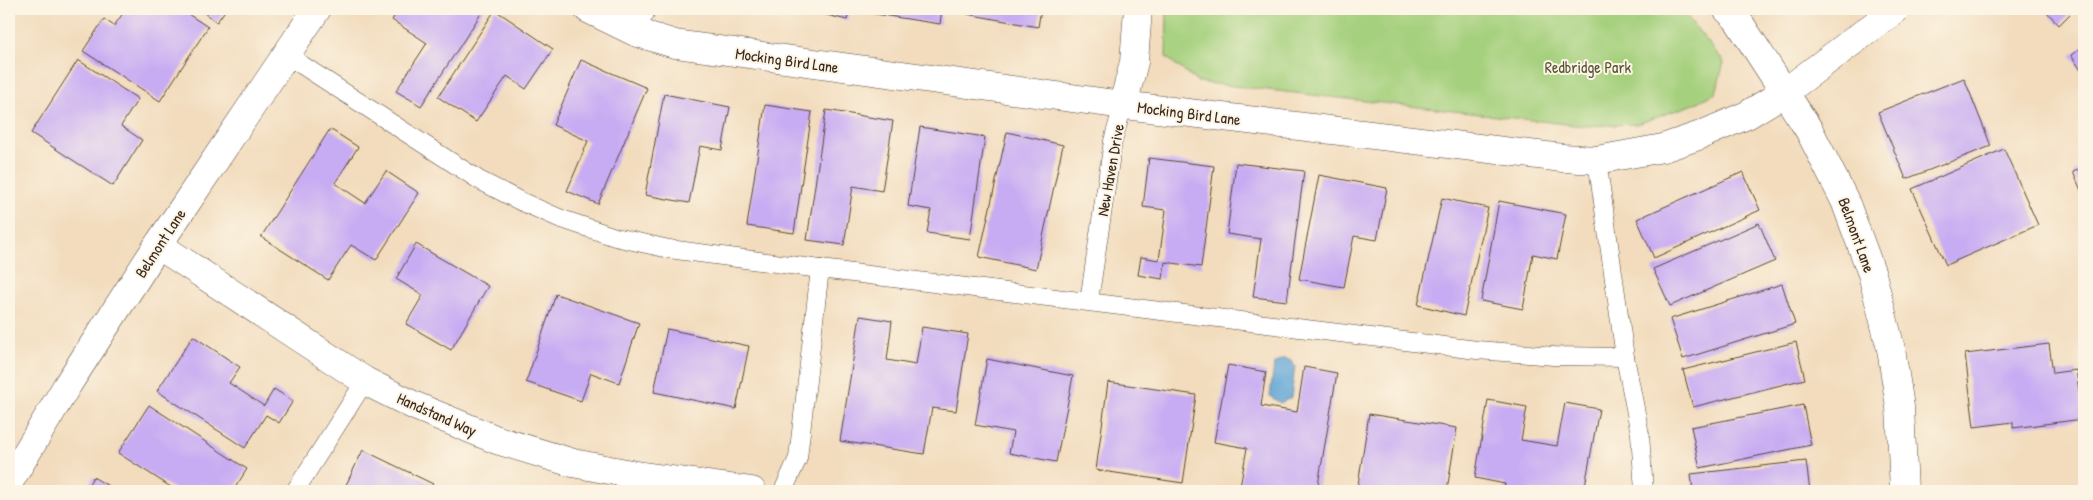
<svg xmlns="http://www.w3.org/2000/svg" width="2093" height="500" viewBox="0 0 2093 500" font-family="'Patrick Hand',sans-serif">
  <style>
    .green { fill: #a5d07d; stroke: #707d4e }
    .water { fill: #61a5d6; stroke: #4e687a }
    .building { fill: #c8acf3 }
    .lines { fill: none; stroke-linecap: round; stroke-linejoin: round }
    .lane-casing { stroke: #564536; stroke-width: 19 }
    .street-casing { stroke: #564536; stroke-width: 29 }
    .lane { stroke: #fff; stroke-width: 18 }
    .street { stroke: #fff; stroke-width: 28 }
    .labels { text-anchor: middle; dominant-baseline: central; stroke-width: 4; stroke-linejoin: round; paint-order: stroke }
    .street-label { font-size: 16px; fill: #3b2a1e; stroke: #fcf5e5 }
    .park-label { font-size: 16px; fill: #565436; stroke: #fcf5e5 }
  </style>
  <rect width="100%" height="100%" fill="#fcf5e5"/>
  <filter id="ink" filterUnits="userSpaceOnUse"><feTurbulence type="fractalNoise" baseFrequency=".02" numOctaves="2"/><feDisplacementMap in="SourceGraphic" scale="10" xChannelSelector="R" yChannelSelector="G"/><feConvolveMatrix kernelMatrix="1 2 1 2 8 2 1 2 1" color-interpolation-filters="sRGB"/></filter>
  <filter id="wash" filterUnits="userSpaceOnUse"><feTurbulence type="fractalNoise" baseFrequency=".0096" numOctaves="4" result="noise"/><feDisplacementMap in="SourceGraphic" scale="20" xChannelSelector="R" yChannelSelector="G"/><feGaussianBlur stdDeviation="1.12" result="paint"/><feColorMatrix in="noise" values="0 0 0 0 0 0 0 0 0 0 0 0 0 0 0 0 0 1.4 0 .05"/><feComposite in="paint" operator="in"/></filter>
  <g filter="url(#wash)">
    <rect width="100%" height="100%" fill="#f2dcbd"/>
    <path class="green" d="M 1167,9 L 1681,9 L 1724,62 L 1716,93 L 1694,104 L 1637,124 L 1584,126 L 1198,82 L 1166,57 Z"/>
    <path class="water" d="M 1285,358 L 1291,361 L 1295,366 L 1291,398 L 1280,403 L 1270,396 L 1274,364 Z"/>
    <g id="blocks">
      <g class="building">
        <path d="M 126,9 L 180,9 L 208,27 L 160,101 L 83,51 L 104,19 L 114,26 Z"/>
        <path d="M 198,9 L 226,9 L 217,22 Z"/>
        <path d="M 399,9 L 484,9 L 421,106 L 396,91 L 427,43 L 392,20 Z"/>
        <path d="M 802,9 L 850,9 L 847,20 Z"/>
        <path d="M 869,9 L 942,9 L 940,24 L 869,13 Z"/>
        <path d="M 968,9 L 1041,9 L 1038,27 L 967,14 Z"/>
        <path d="M 2044,9 L 2075,9 L 2059,25 Z"/>
        <path d="M 495,10 L 553,49 L 526,89 L 507,76 L 476,122 L 438,97 Z"/>
        <path d="M 2084,46 L 2084,75 L 2071,55 Z"/>
        <path d="M 78,60 L 138,99 L 121,126 L 142,140 L 113,186 L 31,133 Z"/>
        <path d="M 581,60 L 647,88 L 598,204 L 567,191 L 588,141 L 553,125 Z"/>
        <path d="M 1964,78 L 1991,146 L 1906,179 L 1878,112 Z"/>
        <path d="M 664,94 L 730,107 L 722,150 L 700,146 L 689,203 L 645,195 Z"/>
        <path d="M 765,105 L 812,112 L 794,233 L 747,226 Z"/>
        <path d="M 826,110 L 893,121 L 882,191 L 853,186 L 844,245 L 807,240 Z"/>
        <path d="M 920,127 L 985,137 L 970,239 L 927,233 L 931,210 L 908,206 Z"/>
        <path d="M 330,129 L 358,147 L 335,183 L 365,203 L 386,171 L 419,193 L 376,260 L 351,245 L 328,280 L 261,237 Z"/>
        <path d="M 1007,132 L 1063,145 L 1036,269 L 979,257 Z"/>
        <path d="M 2004,149 L 2038,225 L 1946,265 L 1912,189 Z"/>
        <path d="M 1149,158 L 1214,166 L 1201,267 L 1165,262 L 1163,279 L 1138,275 L 1141,257 L 1159,260 L 1166,210 L 1143,207 Z"/>
        <path d="M 1236,163 L 1304,171 L 1287,301 L 1253,297 L 1261,239 L 1227,234 Z"/>
        <path d="M 2084,167 L 2084,197 L 2073,172 Z"/>
        <path d="M 1743,172 L 1760,210 L 1654,258 L 1637,219 Z"/>
        <path d="M 1319,175 L 1387,188 L 1377,240 L 1354,236 L 1344,287 L 1299,279 Z"/>
        <path d="M 1442,198 L 1488,208 L 1464,316 L 1418,305 Z"/>
        <path d="M 1499,201 L 1566,214 L 1557,259 L 1533,254 L 1523,309 L 1481,301 Z"/>
        <path d="M 1759,223 L 1775,261 L 1670,306 L 1653,269 Z"/>
        <path d="M 416,244 L 488,286 L 451,350 L 406,324 L 423,295 L 396,279 Z"/>
        <path d="M 1782,284 L 1795,324 L 1683,359 L 1670,319 Z"/>
        <path d="M 556,294 L 639,323 L 619,383 L 591,373 L 581,401 L 526,382 Z"/>
        <path d="M 860,316 L 892,321 L 887,360 L 916,365 L 922,327 L 968,334 L 956,411 L 932,408 L 924,454 L 840,441 Z"/>
        <path d="M 667,329 L 749,346 L 736,409 L 654,392 Z"/>
        <path d="M 193,336 L 240,367 L 229,383 L 264,406 L 274,389 L 293,401 L 279,423 L 266,415 L 245,448 L 157,391 Z"/>
        <path d="M 1796,342 L 1805,379 L 1693,407 L 1683,370 Z"/>
        <path d="M 2049,344 L 2053,373 L 2076,370 L 2083,419 L 2013,428 L 2013,422 L 1974,427 L 1965,354 Z"/>
        <path d="M 987,359 L 1073,376 L 1056,462 L 1009,453 L 1013,432 L 975,425 Z"/>
        <path d="M 1228,365 L 1266,372 L 1261,406 L 1297,412 L 1304,367 L 1337,373 L 1317,491 L 1263,491 L 1240,487 L 1247,448 L 1214,442 Z"/>
        <path d="M 1108,382 L 1196,395 L 1183,483 L 1096,470 Z"/>
        <path d="M 1488,400 L 1527,407 L 1521,440 L 1557,446 L 1565,403 L 1599,409 L 1584,491 L 1504,491 L 1505,484 L 1475,478 Z"/>
        <path d="M 149,405 L 247,469 L 233,491 L 177,491 L 118,453 Z"/>
        <path d="M 1803,405 L 1811,445 L 1700,468 L 1691,427 Z"/>
        <path d="M 1369,414 L 1457,428 L 1447,490 L 1418,486 L 1417,491 L 1357,491 Z"/>
        <path d="M 363,450 L 433,484 L 430,491 L 343,491 Z"/>
        <path d="M 1806,461 L 1810,491 L 1693,491 L 1691,474 Z"/>
        <path d="M 93,477 L 117,491 L 85,491 Z"/>
      </g>
    </g>
  </g>
  <g filter="url(#ink)">
    <use href="#blocks" fill-opacity="0" stroke="#564536" stroke-width="1"/>
    <g class="lines">
      <defs>
        <g id="lane">
          <path d="M 635,32 L 647,9"/>
          <path d="M 285,54 L 479,180 L 520,201 L 559,218 L 615,237 L 669,249 L 820,269 L 1477,350 L 1554,356 L 1625,357"/>
          <path d="M 1597,160 L 1625,357 L 1640,434 L 1644,491"/>
          <path d="M 1089,301 L 1113,141 L 1123,105"/>
          <path d="M 295,491 L 365,381"/>
          <path d="M 783,491 L 798,458 L 820,269"/>
        </g>
        <g id="street">
          <path d="M 588,9 L 635,32 L 675,44 L 1123,105 L 1563,158 L 1597,160 L 1663,148 L 1701,135 L 1747,115 L 1785,92 L 1896,9"/>
          <path d="M 1727,9 L 1737,19 L 1809,130 L 1845,201 L 1872,274 L 1891,349 L 1900,407 L 1904,491"/>
          <path d="M 1123,105 L 1134,62 L 1138,9"/>
          <path d="M 158,245 L 365,381 L 415,406 L 497,440 L 573,463 L 636,475 L 752,491"/>
          <path d="M 9,482 L 68,384 L 158,245 L 317,9"/>
        </g>
      </defs>
      <use href="#lane" class="lane-casing"/>
      <use href="#street" class="street-casing"/>
      <use href="#lane" class="lane"/>
      <use href="#street" class="street"/>
    </g>
  </g>
  <g class="labels">
    <g class="street-label">
      <text transform="translate(787 60) rotate(8)">Mocking Bird Lane</text>
      <text transform="translate(1189 113) rotate(7)">Mocking Bird Lane</text>
      <text transform="translate(1110 170) rotate(-80)">New Haven Drive</text>
      <text transform="translate(1857 235) rotate(70)">Belmont Lane</text>
      <text transform="translate(160 243) rotate(-57)">Belmont Lane</text>
      <text transform="translate(437 414) rotate(24)">Handstand Way</text>
    </g>
    <g class="park-label">
      <text x="1588" y="67">Redbridge Park</text>
    </g>
  </g>
  <rect width="2093" height="500" fill="none" stroke="#fcf5e5" stroke-width="30"/>
</svg>
